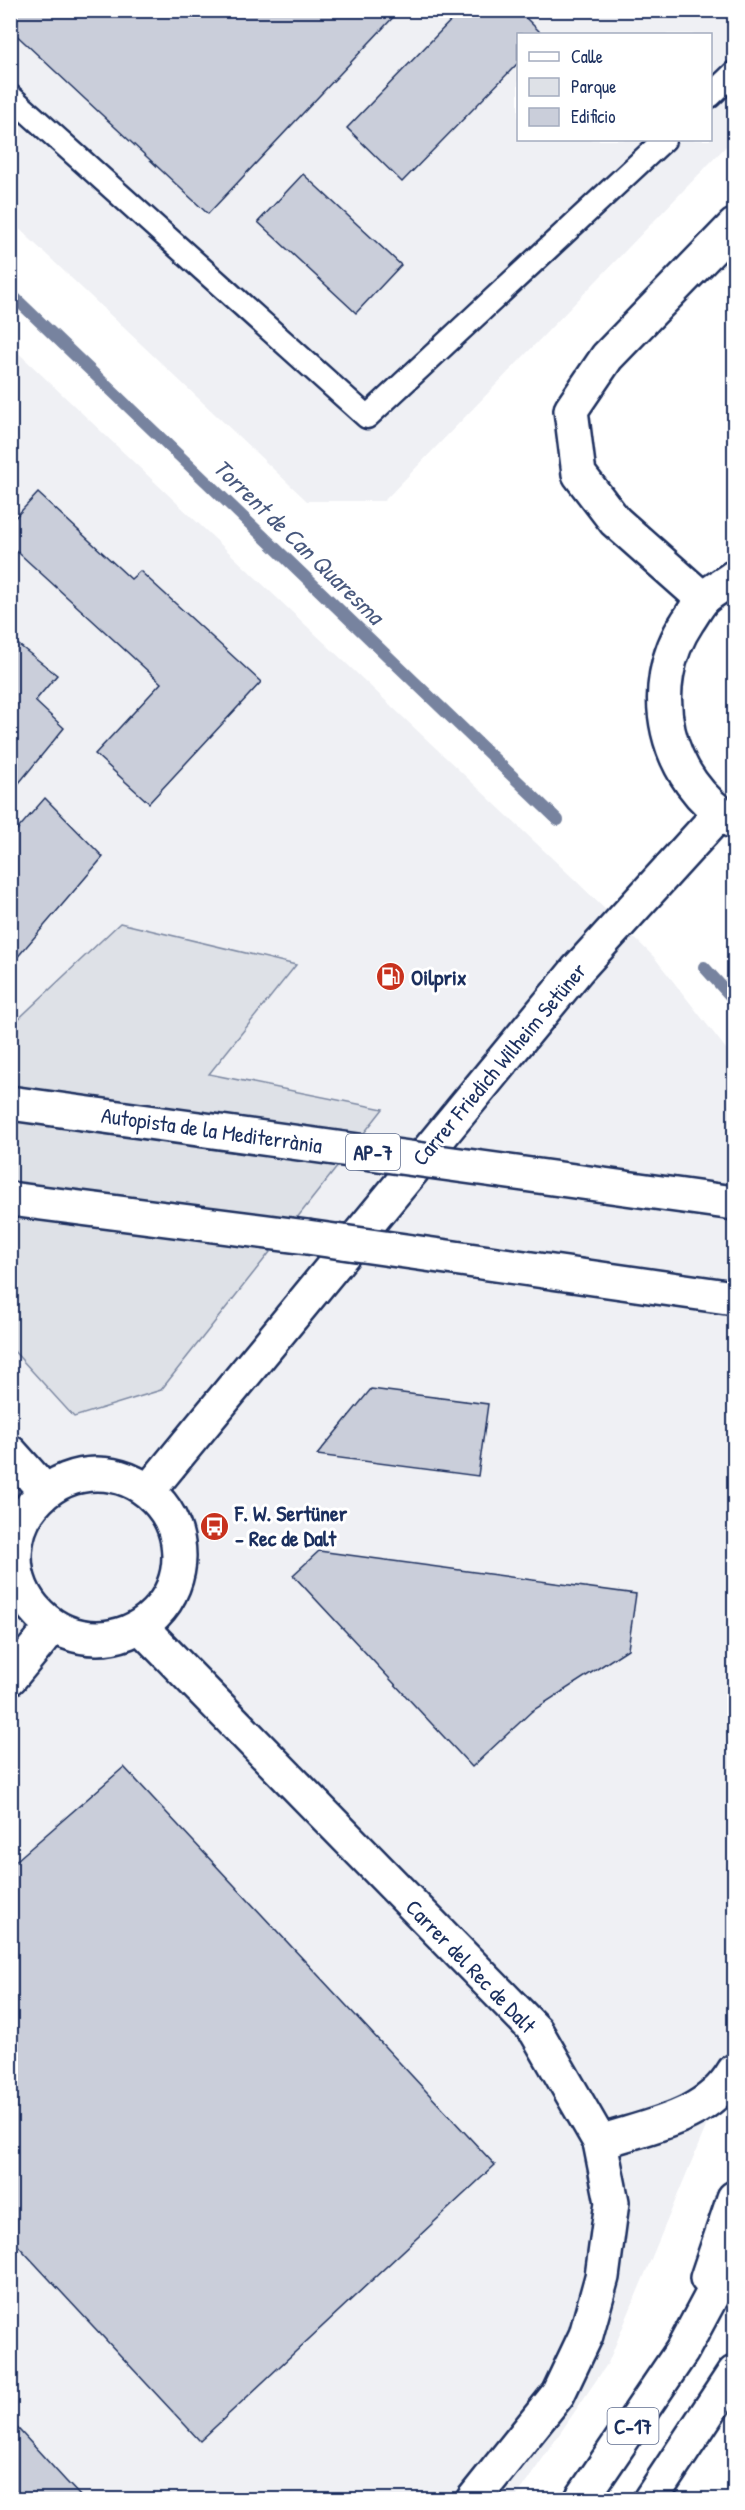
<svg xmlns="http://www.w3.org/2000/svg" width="745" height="2510" viewBox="0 0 745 2510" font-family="'Patrick Hand',sans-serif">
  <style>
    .built { fill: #eff0f4; fill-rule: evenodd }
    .green { fill: #dee1e7; stroke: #7c88a2; stroke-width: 1.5 }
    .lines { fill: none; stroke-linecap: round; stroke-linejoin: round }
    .stream { stroke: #77839f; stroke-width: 12 }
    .building { fill: #caceda; stroke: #1b2f5e; stroke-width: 1.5 }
    .lane-casing { stroke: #1b2f5e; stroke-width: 27 }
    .street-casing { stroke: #1b2f5e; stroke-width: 38 }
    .secondary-casing { stroke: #1b2f5e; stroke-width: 38 }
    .highway-casing { stroke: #1b2f5e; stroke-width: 38 }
    .lane { stroke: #fff; stroke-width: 22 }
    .street { stroke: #fff; stroke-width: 33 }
    .secondary { stroke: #fff; stroke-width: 33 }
    .highway { stroke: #fff; stroke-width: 33 }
    .highway-bridge-casing { stroke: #1b2f5e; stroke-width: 38; stroke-linecap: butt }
    .highway-bridge { stroke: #fff; stroke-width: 33 }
    .labels { text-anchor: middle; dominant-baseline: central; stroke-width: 6; stroke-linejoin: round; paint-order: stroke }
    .shield { fill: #fff; stroke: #5f6d8e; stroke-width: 1.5 }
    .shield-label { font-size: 21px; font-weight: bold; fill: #1b2f5e }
    .poi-label { font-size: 22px; font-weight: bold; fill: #1b2f5e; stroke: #fff; text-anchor: start }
    .street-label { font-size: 22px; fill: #1b2f5e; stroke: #fff }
    .water-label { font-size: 24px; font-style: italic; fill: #49597e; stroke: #fff }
  </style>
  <rect width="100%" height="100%" fill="#fff"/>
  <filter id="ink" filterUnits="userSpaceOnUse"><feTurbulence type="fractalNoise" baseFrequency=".0167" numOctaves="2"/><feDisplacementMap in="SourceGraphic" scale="12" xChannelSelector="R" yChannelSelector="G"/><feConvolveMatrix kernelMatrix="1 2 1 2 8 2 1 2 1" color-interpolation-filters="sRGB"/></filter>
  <g filter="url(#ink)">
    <g class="built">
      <path d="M 10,11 L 734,11 L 734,138 L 384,501 L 307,501 L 11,221 ZM 518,34 L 710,34 L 710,140 L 518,140 Z"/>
      <path d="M 10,345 L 574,879 L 654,957 L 734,1059 L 734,2059 L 608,2363 L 515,2499 L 11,2499 Z"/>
    </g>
    <path class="green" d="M 120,923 L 296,965 L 209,1074 L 383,1109 L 161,1390 L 74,1417 L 11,1348 L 11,1026 Z"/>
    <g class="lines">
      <g class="stream">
        <path d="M 10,293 L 558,820"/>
        <path d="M 704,967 L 734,1000"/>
      </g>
    </g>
    <g class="building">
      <path d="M 10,10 L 400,10 L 208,214 L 10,29 Z"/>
      <path d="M 461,10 L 518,10 L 542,34 L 518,34 L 518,63 L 402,182 L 347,128 Z"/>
      <path d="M 303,174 L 401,265 L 356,313 L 258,222 Z"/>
      <path d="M 38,493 L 131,579 L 140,571 L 261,682 L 149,803 L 95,754 L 161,683 L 10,545 L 10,523 Z"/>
      <path d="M 10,638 L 57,675 L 35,701 L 64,728 L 10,794 Z"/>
      <path d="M 45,798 L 103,857 L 15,960 L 10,956 L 10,824 L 17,830 Z"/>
      <path d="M 371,1389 L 488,1404 L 478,1476 L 317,1455 Z"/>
      <path d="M 319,1551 L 636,1594 L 628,1649 L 532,1711 L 472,1767 L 293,1575 Z"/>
      <path d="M 124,1767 L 495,2165 L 200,2441 L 10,2237 L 10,1866 Z"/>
      <path d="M 10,2420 L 65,2480 L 84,2500 L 10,2500 Z"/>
    </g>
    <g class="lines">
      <defs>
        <g id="lane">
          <path d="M 10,96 L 367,417 L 664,140"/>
          <path d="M 710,96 L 734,73"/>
        </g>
        <g id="street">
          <path d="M 703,599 L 615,521 L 579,474 L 571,410 L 607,357 L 734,226"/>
          <path d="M 10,1452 L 44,1490"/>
          <circle cx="97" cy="1556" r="82"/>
          <path d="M 150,1489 L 577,970 L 720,813"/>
          <path d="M 141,1627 L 536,2031 L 600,2142 L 612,2202 L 602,2277 L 586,2335 L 558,2394 L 473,2500"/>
          <path d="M 10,1678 L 53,1626"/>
        </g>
        <g id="secondary">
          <path d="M 734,577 C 725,584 713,590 704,598 C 698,604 693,614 688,621 C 643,688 665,781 734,822"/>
          <path d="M 600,2142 C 648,2126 707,2118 734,2071"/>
        </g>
        <g id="highway">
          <path d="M 10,1199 L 307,1237"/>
          <path d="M 707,2278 L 734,2198"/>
          <path d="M 581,2500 L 682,2351 L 734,2254"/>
          <path d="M 650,2500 L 734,2373"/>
        </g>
      </defs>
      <use href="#lane" class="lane-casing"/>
      <use href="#street" class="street-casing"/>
      <use href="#secondary" class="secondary-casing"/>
      <use href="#highway" class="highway-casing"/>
      <use href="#lane" class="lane"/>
      <use href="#street" class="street"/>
      <use href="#secondary" class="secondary"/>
      <use href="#highway" class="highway"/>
      <defs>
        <g id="highway-bridge">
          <path d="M 10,1103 L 734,1203"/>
          <path d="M 307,1237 L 734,1298"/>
        </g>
      </defs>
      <use href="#highway-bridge" class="highway-bridge-casing"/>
      <use href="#highway-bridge" class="highway-bridge"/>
    </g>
  </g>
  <defs>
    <symbol id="fuel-disc" viewBox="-11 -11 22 22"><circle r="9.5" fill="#c8321e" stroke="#fff"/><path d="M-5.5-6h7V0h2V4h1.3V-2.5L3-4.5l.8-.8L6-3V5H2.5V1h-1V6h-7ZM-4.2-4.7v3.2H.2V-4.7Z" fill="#fff"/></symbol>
    <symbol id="bus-disc" viewBox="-11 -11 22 22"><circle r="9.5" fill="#c8321e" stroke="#fff"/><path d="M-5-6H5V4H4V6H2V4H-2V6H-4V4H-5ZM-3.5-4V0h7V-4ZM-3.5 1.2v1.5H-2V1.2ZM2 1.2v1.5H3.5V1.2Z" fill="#fff"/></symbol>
  </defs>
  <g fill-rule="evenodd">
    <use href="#fuel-disc" x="374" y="960" width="33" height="33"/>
    <use href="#bus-disc" x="198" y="1510" width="33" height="33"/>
  </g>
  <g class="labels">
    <g class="shield">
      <rect x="346" y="1134" width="54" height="36" rx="4.5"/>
      <rect x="607.5" y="2408" width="51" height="36" rx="4.5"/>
    </g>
    <g class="shield-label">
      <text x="373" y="1152">AP-7</text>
      <text x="633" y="2426">C-17</text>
    </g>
    <g class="poi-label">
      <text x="411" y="977">Oilprix</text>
      <text x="235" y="1513">F. W. Sertüner<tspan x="235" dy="25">- Rec de Dalt</tspan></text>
    </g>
    <g class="street-label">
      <text transform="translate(499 1064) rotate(-50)">Carrer Friedich Wilheim Setüner</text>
      <text transform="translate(212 1130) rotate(8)">Autopista de la Mediterrània</text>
      <text transform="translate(471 1966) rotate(46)">Carrer del Rec de Dalt</text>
    </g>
    <g class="water-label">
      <text transform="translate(299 541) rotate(44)">Torrent de Can Quaresma</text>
    </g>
  </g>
  <rect width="745" height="2510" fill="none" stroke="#fff" stroke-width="36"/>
  <rect x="18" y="18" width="709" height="2474" fill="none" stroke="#1b2f5e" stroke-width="2" filter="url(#ink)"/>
  <rect x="517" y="33" width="195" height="108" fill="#ffffff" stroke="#a4acbf" stroke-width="1.5"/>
  <rect x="529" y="52" width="30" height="9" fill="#ffffff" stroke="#a4acbf" stroke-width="1.5"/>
  <text x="571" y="63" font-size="18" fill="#1b2f5e">Calle</text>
  <rect x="529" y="78" width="30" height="18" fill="#dee1e7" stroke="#a4acbf" stroke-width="1.5"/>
  <text x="571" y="93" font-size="18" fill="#1b2f5e">Parque</text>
  <rect x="529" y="108" width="30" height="18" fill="#caceda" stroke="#a4acbf" stroke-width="1.5"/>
  <text x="571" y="123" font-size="18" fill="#1b2f5e">Edificio</text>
</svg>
